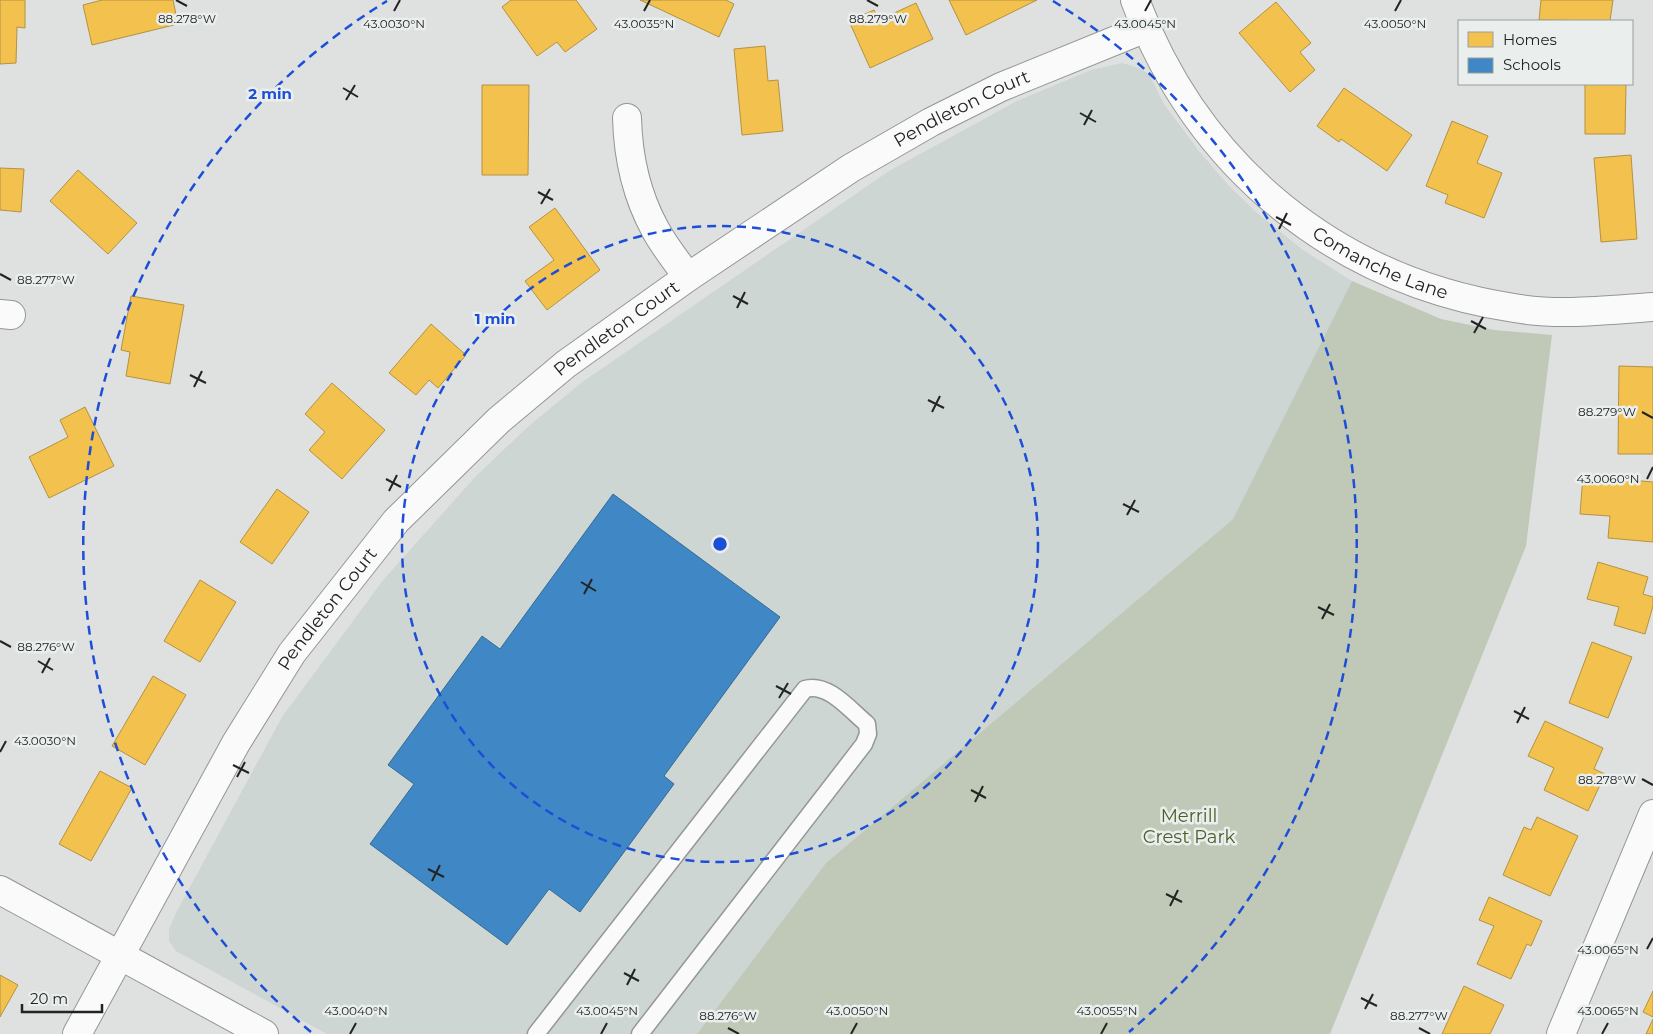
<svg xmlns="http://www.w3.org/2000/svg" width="1653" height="1034" viewBox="0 0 1653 1034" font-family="Montserrat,sans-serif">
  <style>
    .built { fill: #cdd6d3 }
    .green { fill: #c0c8b7 }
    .homes { fill: #f2c14e; stroke: #b49241 }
    .schools { fill: #3f88c5; stroke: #366a95 }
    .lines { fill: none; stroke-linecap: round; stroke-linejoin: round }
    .lane-casing { stroke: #949696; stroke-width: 19 }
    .street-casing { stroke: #949696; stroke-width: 30 }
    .lane { stroke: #fafafa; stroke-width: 16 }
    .street { stroke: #fafafa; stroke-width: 28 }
    .ticks { fill: none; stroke: #222424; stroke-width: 2 }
    .ring { fill: none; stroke: #1d4ed8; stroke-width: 2.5; stroke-dasharray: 9 6 }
    .labels { text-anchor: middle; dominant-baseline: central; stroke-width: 5; stroke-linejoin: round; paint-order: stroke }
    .street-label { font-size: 18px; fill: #222424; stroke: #eaefee }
    .park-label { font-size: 18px; fill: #4d5e2a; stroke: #eaefee }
    .ticks-label { font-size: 12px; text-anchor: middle; fill: #222424; stroke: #eaefee; stroke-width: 5; stroke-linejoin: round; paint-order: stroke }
    .centre { fill: #1d4ed8; stroke: #eaefee; stroke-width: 2.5 }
    .ring-label { font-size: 15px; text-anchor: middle; font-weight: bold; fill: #1d4ed8; stroke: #eaefee; stroke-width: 5; stroke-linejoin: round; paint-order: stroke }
  </style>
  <rect width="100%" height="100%" fill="#dee1e0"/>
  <path class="built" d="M 1122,63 L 1139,68 L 1149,74 L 1164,104 L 1198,150 L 1228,185 L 1256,212 L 1303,250 L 1352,281 L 1233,519 L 826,863 L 697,1034 L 327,1034 L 176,951 L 169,941 L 169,929 L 177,911 L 282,717 L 384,579 L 477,475 L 530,425 L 581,383 L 889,171 L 1017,101 L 1091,70 Z"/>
  <path class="green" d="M 1352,281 L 1441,319 L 1494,330 L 1552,335 L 1526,546 L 1330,1034 L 697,1034 L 826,863 L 1233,519 Z"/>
  <g class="homes">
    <path d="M 0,0 L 25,0 L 25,28 L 17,27 L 16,63 L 0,64 Z"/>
    <path d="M 102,0 L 173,0 L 178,24 L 92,45 L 83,5 Z"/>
    <path d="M 511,0 L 576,0 L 597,29 L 565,52 L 557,42 L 537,56 L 502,7 Z"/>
    <path d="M 640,0 L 726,0 L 734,4 L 719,37 Z"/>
    <path d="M 949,0 L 1037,0 L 966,35 Z"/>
    <path d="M 1541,0 L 1613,0 L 1610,21 L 1539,20 Z"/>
    <path d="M 1276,2 L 1311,43 L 1300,52 L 1315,70 L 1290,92 L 1239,33 Z"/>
    <path d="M 916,3 L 933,39 L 870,68 L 849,21 L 874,10 L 879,20 Z"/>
    <path d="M 765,46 L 768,81 L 778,80 L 783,131 L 742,135 L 734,49 Z"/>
    <path d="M 1585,84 L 1626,84 L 1625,134 L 1585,134 Z"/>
    <path d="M 482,85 L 529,85 L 528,175 L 482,175 Z"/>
    <path d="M 1344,88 L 1412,135 L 1387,171 L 1341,139 L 1339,142 L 1317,126 Z"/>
    <path d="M 1452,121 L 1488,136 L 1477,163 L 1502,173 L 1484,218 L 1445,203 L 1448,195 L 1426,186 Z"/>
    <path d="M 1631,155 L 1637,239 L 1601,242 L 1594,158 Z"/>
    <path d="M 0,168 L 24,169 L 21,212 L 0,210 Z"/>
    <path d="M 78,170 L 137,223 L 108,254 L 50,201 Z"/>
    <path d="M 555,208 L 600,270 L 547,310 L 525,281 L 554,260 L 529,227 Z"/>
    <path d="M 131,296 L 184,305 L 170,384 L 126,376 L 130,352 L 121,350 Z"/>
    <path d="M 431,324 L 466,355 L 438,388 L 429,380 L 416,395 L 389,373 Z"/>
    <path d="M 1619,366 L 1653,367 L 1653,454 L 1618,454 Z"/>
    <path d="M 332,383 L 385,430 L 342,479 L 309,450 L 325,432 L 305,414 Z"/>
    <path d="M 85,407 L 114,466 L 49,498 L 29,457 L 68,437 L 60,420 Z"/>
    <path d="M 1583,476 L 1653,482 L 1653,542 L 1608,538 L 1610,516 L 1580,514 Z"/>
    <path d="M 277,489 L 309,512 L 272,564 L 240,542 Z"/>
    <path d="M 1598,562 L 1648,577 L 1643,594 L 1653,597 L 1653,606 L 1645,634 L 1614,625 L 1619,607 L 1587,599 Z"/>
    <path d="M 200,580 L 236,602 L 200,662 L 164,641 Z"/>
    <path d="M 1592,642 L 1632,657 L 1608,718 L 1569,703 Z"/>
    <path d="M 153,676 L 186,695 L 145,765 L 112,746 Z"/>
    <path d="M 1545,721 L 1603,748 L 1594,769 L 1605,774 L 1588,811 L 1544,790 L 1554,768 L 1528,756 Z"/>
    <path d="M 100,771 L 132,788 L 91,861 L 59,844 Z"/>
    <path d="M 1537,817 L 1578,836 L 1550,896 L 1503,875 L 1524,827 L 1531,830 Z"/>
    <path d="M 1489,897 L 1542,921 L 1531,946 L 1527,944 L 1511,979 L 1477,964 L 1494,926 L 1479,920 Z"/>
    <path d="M 0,975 L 18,985 L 0,1017 Z"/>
    <path d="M 1464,986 L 1504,1005 L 1490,1034 L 1442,1034 Z"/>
    <path d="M 1653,991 L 1653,1017 L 1643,1012 Z"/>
    <path d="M 1653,1019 L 1653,1034 L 1646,1034 Z"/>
  </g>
  <path class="schools" d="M 613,494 L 780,617 L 664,776 L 674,784 L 580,912 L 549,889 L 507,945 L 370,844 L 414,784 L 388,765 L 482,636 L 500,649 Z"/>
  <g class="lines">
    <defs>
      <path id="lane" d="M 536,1034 L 805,689 C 828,682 850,710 867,724 L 868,734 L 864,744 L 640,1034"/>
      <g id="street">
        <path id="s1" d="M 1135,0 C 1198,168 1337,281 1514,308 C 1560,316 1607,310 1653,307"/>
        <path d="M 627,118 C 628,156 637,196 655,229 C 664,246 677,262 688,277"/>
        <path d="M 0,314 L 11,315"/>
        <path d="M 0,890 L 264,1034"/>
        <path id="s2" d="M 77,1034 L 236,743 L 292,653 L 396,521 L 499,420 L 566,364 L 688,277 L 851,168 L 931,122 L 1001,87 L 1146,28"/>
        <path d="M 1561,1034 L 1653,814"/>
      </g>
    </defs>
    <use href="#lane" class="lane-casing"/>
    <use href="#street" class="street-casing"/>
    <use href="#lane" class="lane"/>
    <use href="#street" class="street"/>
  </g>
  <path class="ticks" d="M 176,0 L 187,6M 867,0 L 878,6M 394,11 L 400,0M 644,11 L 650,0M 1145,11 L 1151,0M 1395,11 L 1401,0M 343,88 L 358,97M 346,100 L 355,85M 1080,113 L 1096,122M 1084,125 L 1092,110M 538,192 L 553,200M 541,204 L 550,189M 1276,217 L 1291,225M 1279,229 L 1287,213M 0,274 L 11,280M 733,296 L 748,304M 737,308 L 745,292M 1471,321 L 1486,329M 1474,333 L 1483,317M 190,375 L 206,383M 194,387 L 202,371M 928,400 L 944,408M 932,412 L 940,396M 1642,412 L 1653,418M 386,479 L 401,487M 1647,479 L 1653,467M 389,491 L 397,475M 1123,504 L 1139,512M 1127,515 L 1135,500M 581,582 L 596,591M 584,594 L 592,579M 1318,607 L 1334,615M 1322,619 L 1330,604M 0,641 L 11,647M 38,661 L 53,670M 42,673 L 50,658M 776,686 L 791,694M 779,698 L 788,683M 1514,711 L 1529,719M 1517,723 L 1525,707M 0,752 L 6,741M 233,765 L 249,773M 237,777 L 245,762M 1642,779 L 1653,785M 971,790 L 986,798M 975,802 L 983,786M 428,869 L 444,877M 432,881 L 440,865M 1166,894 L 1182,902M 1170,906 L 1178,890M 1647,949 L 1653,938M 624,973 L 639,981M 627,985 L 635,969M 1361,998 L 1377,1006M 1365,1009 L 1373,994M 728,1028 L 739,1034M 1419,1028 L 1430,1034M 350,1034 L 356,1023M 601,1034 L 607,1023M 851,1034 L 857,1023M 1101,1034 L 1107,1023M 1602,1034 L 1608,1023"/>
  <g class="ring">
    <circle cx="720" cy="544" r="318"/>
    <path d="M311 1032A637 637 0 0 1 387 1M1053 1A637 637 0 0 1 1129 1032"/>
  </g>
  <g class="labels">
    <g class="street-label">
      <text stroke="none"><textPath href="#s2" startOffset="1309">Pendleton Court</textPath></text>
      <text stroke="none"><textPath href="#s1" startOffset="371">Comanche Lane</textPath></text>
      <text stroke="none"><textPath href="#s2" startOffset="899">Pendleton Court</textPath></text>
      <text stroke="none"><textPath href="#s2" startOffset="494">Pendleton Court</textPath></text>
    </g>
    <g class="park-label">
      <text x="1189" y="816">Merrill<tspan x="1189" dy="21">Crest Park</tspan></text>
    </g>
  </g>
  <g class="ticks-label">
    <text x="187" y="23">88.278°W</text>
    <text x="878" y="23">88.279°W</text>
    <text x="394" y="28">43.0030°N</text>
    <text x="644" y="28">43.0035°N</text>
    <text x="1145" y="28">43.0045°N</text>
    <text x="1395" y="28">43.0050°N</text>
    <text x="46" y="284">88.277°W</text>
    <text x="1607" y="416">88.279°W</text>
    <text x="1608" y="483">43.0060°N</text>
    <text x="46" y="651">88.276°W</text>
    <text x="45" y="745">43.0030°N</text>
    <text x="1607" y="784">88.278°W</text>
    <text x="1608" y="954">43.0065°N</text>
    <text x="356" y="1015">43.0040°N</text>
    <text x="607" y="1015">43.0045°N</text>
    <text x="857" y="1015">43.0050°N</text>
    <text x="1107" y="1015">43.0055°N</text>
    <text x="1608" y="1015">43.0065°N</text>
    <text x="728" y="1020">88.276°W</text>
    <text x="1419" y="1020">88.277°W</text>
  </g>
  <circle cx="720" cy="544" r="8" class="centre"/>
  <g class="ring-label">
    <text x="270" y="99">2 min</text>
    <text x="495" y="324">1 min</text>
  </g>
  <rect x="1458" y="20" width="175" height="65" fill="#eaefee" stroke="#9a9e9d"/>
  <rect x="1468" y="32" width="25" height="15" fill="#f2c14e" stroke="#9a9e9d"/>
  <text x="1503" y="45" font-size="15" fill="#222424">Homes</text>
  <rect x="1468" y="58" width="25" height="15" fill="#3f88c5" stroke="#9a9e9d"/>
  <text x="1503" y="70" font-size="15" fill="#222424">Schools</text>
  <path d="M22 1004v8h80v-8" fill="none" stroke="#222424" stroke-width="2.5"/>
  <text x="30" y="1004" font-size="15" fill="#222424" stroke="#eaefee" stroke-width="4" paint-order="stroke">20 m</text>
</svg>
